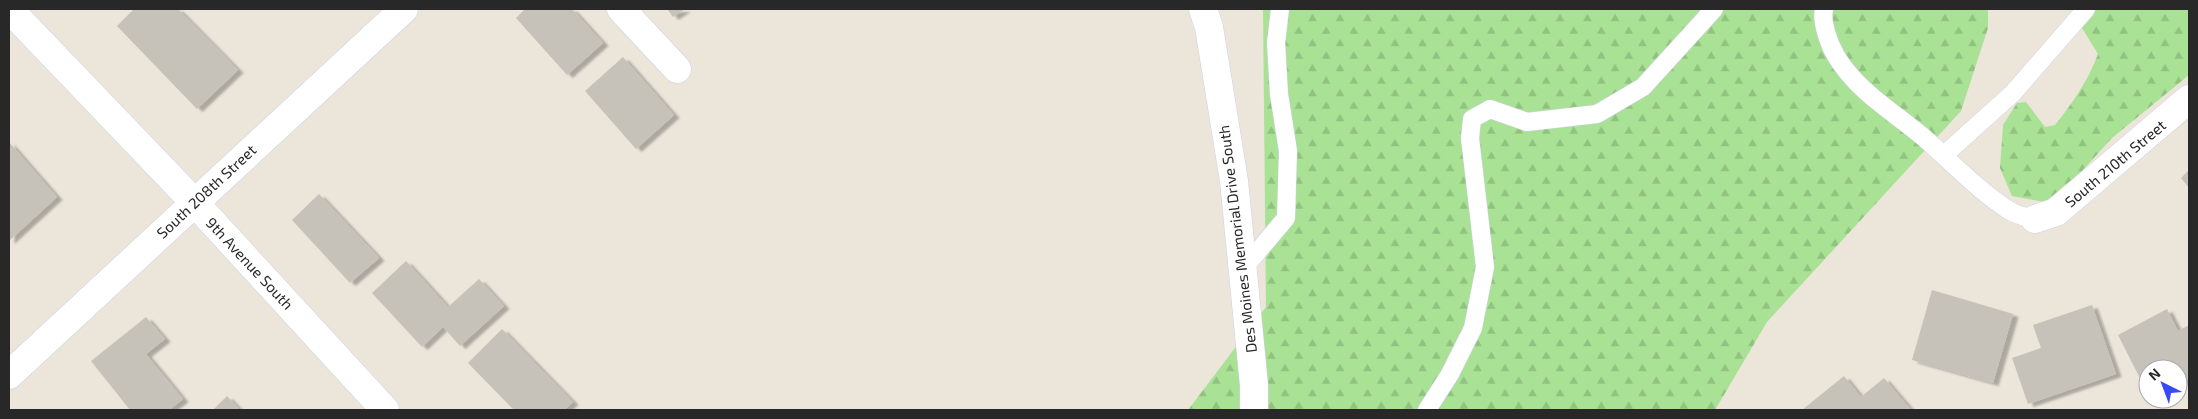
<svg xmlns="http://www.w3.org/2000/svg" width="2198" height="419" viewBox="0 0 2198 419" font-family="'Exo 2',sans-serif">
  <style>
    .forest { fill: url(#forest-firs) }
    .building { fill: #c6c2b9; filter: url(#shadow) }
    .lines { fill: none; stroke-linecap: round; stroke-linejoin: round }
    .service-casing { stroke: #cfd1e2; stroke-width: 19 }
    .minor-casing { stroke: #cfd1e2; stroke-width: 29 }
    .tertiary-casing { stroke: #cfd1e2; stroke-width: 29 }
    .secondary-casing { stroke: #cfd1e2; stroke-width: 29 }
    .service { stroke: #fff; stroke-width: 18 }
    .minor { stroke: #fff; stroke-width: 28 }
    .tertiary { stroke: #fff; stroke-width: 28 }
    .secondary { stroke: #fff; stroke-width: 28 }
    .labels { text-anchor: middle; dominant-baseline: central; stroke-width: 4; stroke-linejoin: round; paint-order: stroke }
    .street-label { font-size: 15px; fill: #282828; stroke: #fff }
  </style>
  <defs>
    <pattern id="forest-firs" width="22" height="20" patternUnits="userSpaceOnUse" patternTransform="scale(1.25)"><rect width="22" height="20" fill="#a9e295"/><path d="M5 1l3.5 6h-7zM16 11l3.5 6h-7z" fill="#91c280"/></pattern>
    <filter id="shadow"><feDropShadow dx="5.5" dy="3" stdDeviation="1" flood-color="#0004"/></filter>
  </defs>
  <rect width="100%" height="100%" fill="#ebe5da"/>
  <g class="forest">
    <path d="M 1263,9 L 1988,9 L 1988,28 L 1961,111 L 1767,322 L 1715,410 L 1188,410 L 1266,307 Z"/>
    <path d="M 2093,9 L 2189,9 L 2189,75 L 2112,138 L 2081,172 L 2045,202 L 2012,196 L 2000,168 L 2003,125 L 2017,103 L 2026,102 L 2045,127 L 2055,125 C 2072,104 2089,79 2098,54 L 2082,28 Z"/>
  </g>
  <g class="building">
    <path d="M 134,9 L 178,9 L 238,70 L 197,109 L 117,26 Z"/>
    <path d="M 525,9 L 572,9 L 603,43 L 567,75 L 516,18 Z"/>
    <path d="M 667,9 L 685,9 L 673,17 Z"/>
    <path d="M 623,57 L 674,115 L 636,149 L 585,91 Z"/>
    <path d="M 9,142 L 57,197 L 9,241 Z"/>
    <path d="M 2189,170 L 2189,188 L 2181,178 Z"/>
    <path d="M 319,194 L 379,258 L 350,283 L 292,220 Z"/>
    <path d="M 406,261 L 448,307 L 479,279 L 504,306 L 460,346 L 443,327 L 422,347 L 372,293 Z"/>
    <path d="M 1932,290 L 2013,314 L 1993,383 L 1912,360 Z"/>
    <path d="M 2092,305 L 2116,374 L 2028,404 L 2012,358 L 2041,348 L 2033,325 Z"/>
    <path d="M 2167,309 L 2178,331 L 2189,325 L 2189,379 L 2178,384 L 2178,369 L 2148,369 L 2148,394 L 2118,335 Z"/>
    <path d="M 146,317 L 165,339 L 146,354 L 183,399 L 169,410 L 130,410 L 91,361 Z"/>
    <path d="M 502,329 L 573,402 L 564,410 L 514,410 L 468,363 Z"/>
    <path d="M 1844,376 L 1861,397 L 1884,378 L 1911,410 L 1802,410 Z"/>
    <path d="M 227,396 L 240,410 L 213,410 Z"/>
  </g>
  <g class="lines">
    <defs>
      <g id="service">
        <path d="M 1824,9 C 1821,22 1829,44 1836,56 C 1857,91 1892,111 1922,136 C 1951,161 1978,191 2010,211 C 2018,216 2026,217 2035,219"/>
        <path d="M 1944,155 L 2013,93 L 2086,9"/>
        <path d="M 1243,269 L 1286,218 L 1288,151 L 1279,94 L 1276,43 L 1280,9"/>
        <path d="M 1427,410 L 1450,374 L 1473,328 L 1485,267 L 1470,138 L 1472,119 L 1490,109 L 1527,122 L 1597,114 L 1643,87 L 1714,9"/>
      </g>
      <g id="minor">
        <path d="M 9,9 L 194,202 L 385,410"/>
        <path d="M 621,9 L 677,69"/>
        <path d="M 2035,219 L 2056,212 L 2189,99"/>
      </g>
      <path id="tertiary" d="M 9,375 L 404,9"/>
      <path id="secondary" d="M 1203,9 L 1209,27 L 1234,181 L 1254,385 L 1254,410"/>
    </defs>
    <use href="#service" class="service-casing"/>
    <use href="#minor" class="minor-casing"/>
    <use href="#tertiary" class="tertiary-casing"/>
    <use href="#secondary" class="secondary-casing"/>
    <use href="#service" class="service"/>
    <use href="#minor" class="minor"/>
    <use href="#tertiary" class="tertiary"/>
    <use href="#secondary" class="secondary"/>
  </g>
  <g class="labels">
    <g class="street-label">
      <text transform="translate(2115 163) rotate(-40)">South 210th Street</text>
      <text transform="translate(206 191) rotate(-43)">South 208th Street</text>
      <text transform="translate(1237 239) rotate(-97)">Des Moines Memorial Drive South</text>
      <text transform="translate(250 263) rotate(47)">9th Avenue South</text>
    </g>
  </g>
  <rect width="2198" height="419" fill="none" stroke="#282828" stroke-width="20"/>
  <g transform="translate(2163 384) rotate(318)"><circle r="24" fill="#ffffff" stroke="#a9a9a9"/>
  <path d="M0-4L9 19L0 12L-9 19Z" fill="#374afa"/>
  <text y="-8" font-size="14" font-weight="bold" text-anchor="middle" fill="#282828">N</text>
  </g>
</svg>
